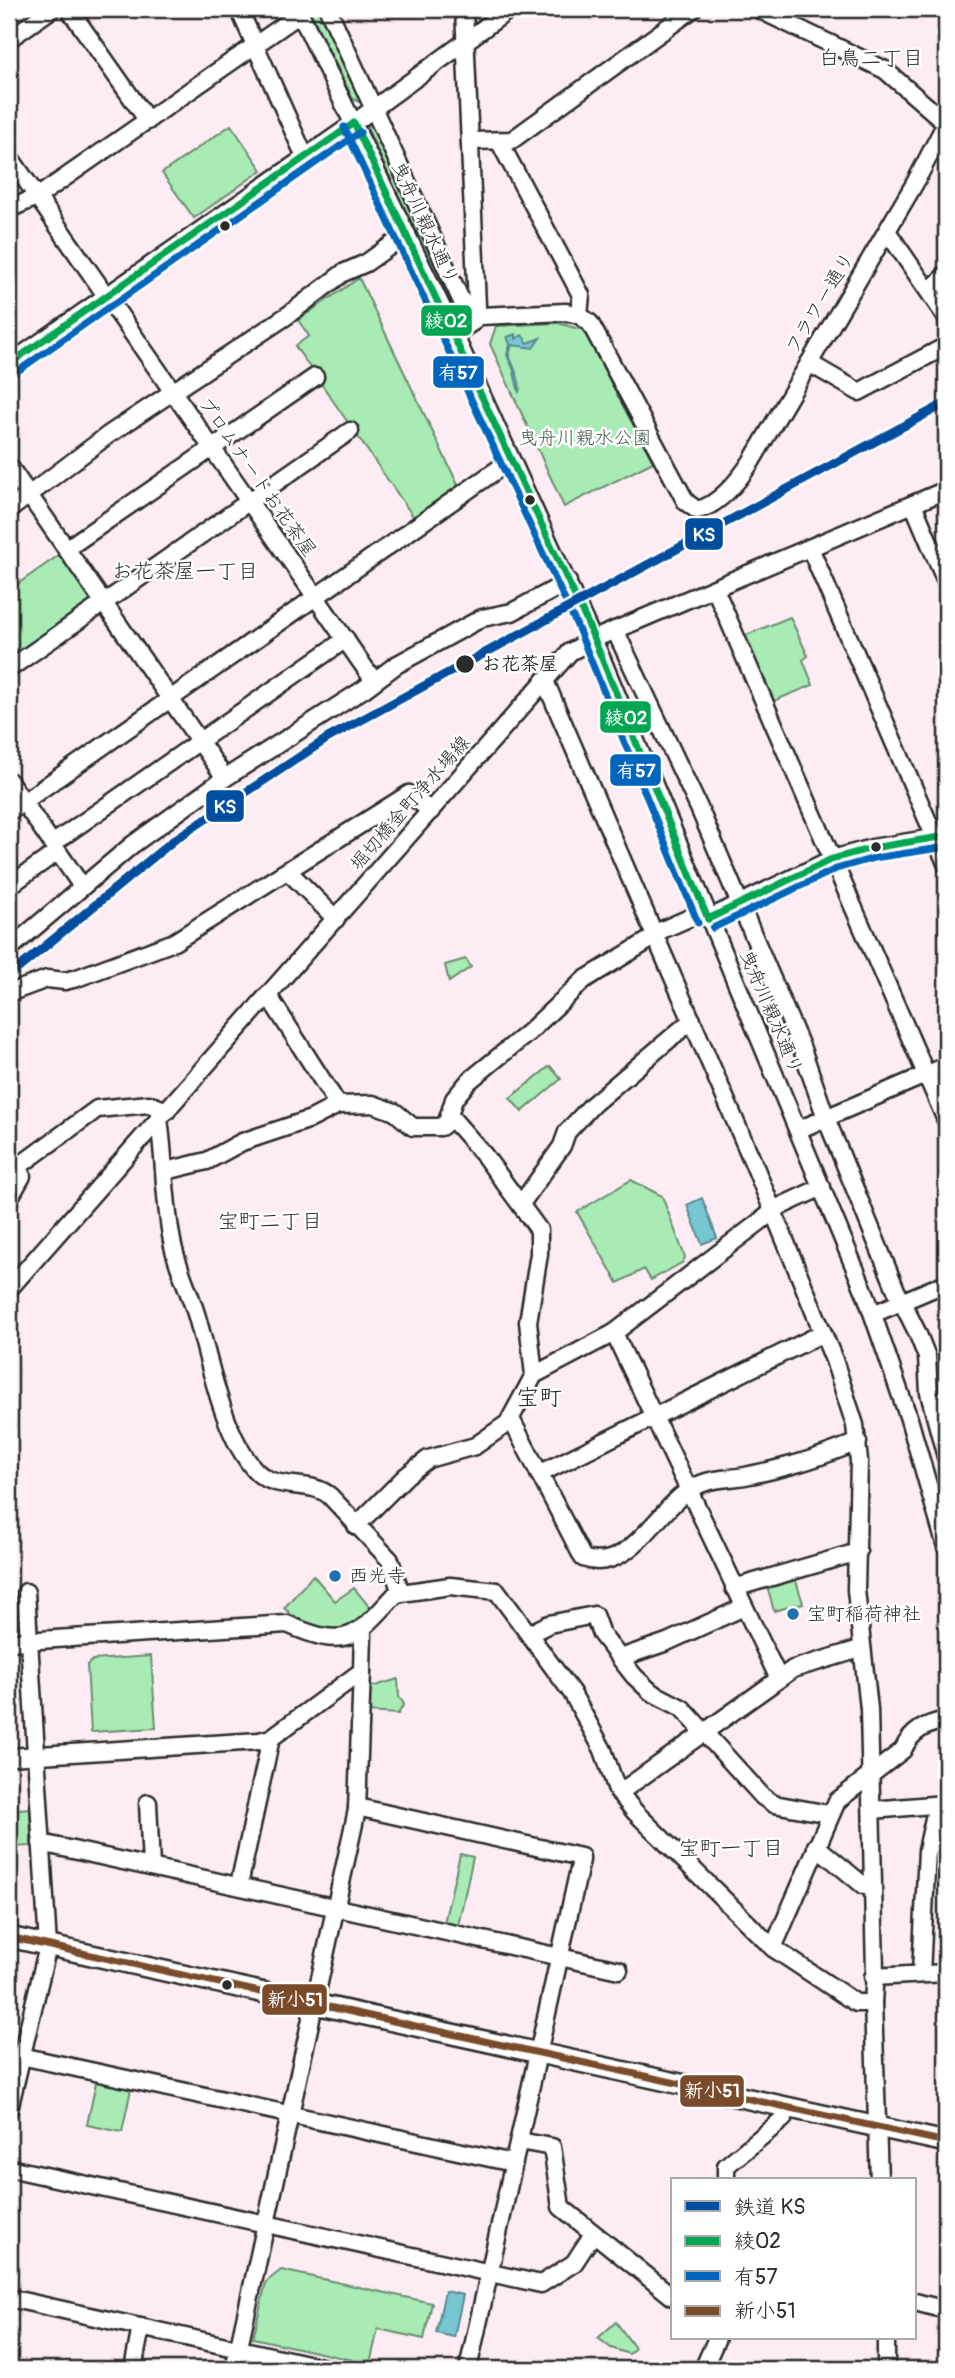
<svg xmlns="http://www.w3.org/2000/svg" width="955" height="2378" viewBox="0 0 955 2378" font-family="Pangolin,'Klee One',sans-serif">
  <style>
    .green { fill: #a8ebb5; stroke: #6a8b70; stroke-width: 2 }
    .water { fill: #77c7d2; stroke: #59898f; stroke-width: 2 }
    .lines { fill: none; stroke-linecap: round; stroke-linejoin: round }
    .minor-casing { stroke: #2b2b2b; stroke-width: 21 }
    .major-casing { stroke: #2b2b2b; stroke-width: 24 }
    .minor { stroke: #fff; stroke-width: 16 }
    .major { stroke: #fff; stroke-width: 19 }
    .bus-1-casing { stroke: #fff; stroke-width: 12 }
    .bus-2-casing { stroke: #fff; stroke-width: 12 }
    .bus-3-casing { stroke: #fff; stroke-width: 12 }
    .bus-1 { stroke: #00a651; stroke-width: 7 }
    .bus-2 { stroke: #0065bd; stroke-width: 7 }
    .bus-3 { stroke: #7a4b2a; stroke-width: 7 }
    .rail-1-casing { stroke: #fff; stroke-width: 14 }
    .rail-1 { stroke: #014ea0; stroke-width: 9 }
    .bus-dot { fill: #2b2b2b; stroke: #fff; stroke-width: 2.5 }
    .poi-dot { fill: #1f6fb2; stroke: #fff; stroke-width: 2.5 }
    .labels { text-anchor: middle; dominant-baseline: central; stroke-width: 5; stroke-linejoin: round; paint-order: stroke }
    .street-label { font-size: 19px; fill: #2b2b2b; stroke: #fff }
    .park-label { font-size: 19px; fill: #4a5b4e; stroke: #fff }
    .stop-label { font-size: 19px; font-weight: bold; fill: #2b2b2b; stroke: #fff; text-anchor: start }
    .poi-label { font-size: 19px; fill: #2b2b2b; stroke: #fff; text-anchor: start }
    .neighbourhood-label { font-size: 21px; fill: #2b2b2b; stroke: #fff }
    .quarter-label { font-size: 23px; fill: #2b2b2b; stroke: #fff }
    .line-badge { stroke: #fff; stroke-width: 2.5 }
    .badge-label { font-size: 19px; text-anchor: middle; font-weight: bold; fill: #fff }
  </style>
  <rect width="100%" height="100%" fill="#fdecf3"/>
  <filter id="ink" filterUnits="userSpaceOnUse"><feTurbulence type="fractalNoise" baseFrequency=".0143" numOctaves="2"/><feDisplacementMap in="SourceGraphic" scale="14" xChannelSelector="R" yChannelSelector="G"/><feConvolveMatrix kernelMatrix="1 2 1 2 8 2 1 2 1" color-interpolation-filters="sRGB"/></filter>
  <g filter="url(#ink)">
    <g class="green">
      <path d="M 309,9 L 319,9 L 361,98 L 359,102 L 353,99 Z"/>
      <path d="M 368,123 L 373,123 L 466,313 L 462,316 L 455,314 L 445,296 L 368,130 Z"/>
      <path d="M 231,125 L 262,170 L 194,218 L 162,173 Z"/>
      <path d="M 359,278 L 460,489 L 415,519 L 295,346 L 309,336 L 298,320 Z"/>
      <path d="M 558,323 L 583,330 L 653,462 L 564,507 L 490,344 L 496,326 Z"/>
      <path d="M 62,553 L 92,598 L 90,605 L 9,660 L 9,590 Z"/>
      <path d="M 790,617 L 808,656 L 803,660 L 813,685 L 771,702 L 744,636 Z"/>
      <path d="M 466,959 L 471,967 L 449,982 L 445,965 Z"/>
      <path d="M 550,1066 L 561,1079 L 522,1112 L 510,1098 Z"/>
      <path d="M 631,1180 L 662,1196 L 685,1257 L 683,1262 L 651,1280 L 644,1269 L 618,1283 L 577,1212 Z"/>
      <path d="M 313,1575 L 335,1601 L 354,1588 L 372,1610 C 368,1615 362,1623 357,1627 C 334,1640 300,1625 284,1608 Z"/>
      <path d="M 794,1575 L 803,1603 L 774,1611 L 766,1583 Z"/>
      <path d="M 151,1656 L 156,1728 L 91,1732 L 87,1665 L 93,1660 Z"/>
      <path d="M 398,1679 L 399,1697 L 404,1704 L 398,1714 L 367,1712 L 368,1688 Z"/>
      <path d="M 30,1808 L 31,1846 L 9,1847 L 9,1810 Z"/>
      <path d="M 460,1854 L 473,1857 L 458,1926 L 444,1923 Z"/>
      <path d="M 97,2078 L 132,2084 L 122,2132 L 87,2125 Z"/>
      <path d="M 281,2270 L 432,2303 L 424,2339 L 378,2329 L 370,2364 L 253,2338 L 266,2282 Z"/>
      <path d="M 616,2322 L 635,2348 L 629,2354 L 611,2348 L 598,2338 Z"/>
    </g>
    <g class="water">
      <path d="M 516,334 L 516,339 L 522,335 L 528,343 L 540,338 L 533,348 L 512,345 L 509,355 C 513,366 522,382 519,393 L 513,368 L 507,355 L 510,344 L 507,337 Z"/>
      <path d="M 702,1198 L 717,1238 L 702,1244 L 687,1205 Z"/>
      <path d="M 445,2291 L 463,2295 L 454,2337 L 436,2333 Z"/>
    </g>
    <g class="lines">
      <defs>
        <g id="minor">
          <path d="M 69,9 L 148,121"/>
          <path d="M 239,9 L 305,157"/>
          <path d="M 298,9 L 445,314 L 601,657 L 866,1295 L 909,1419 L 946,1547"/>
          <path d="M 328,9 L 462,302 L 481,316 L 566,312 L 579,315 L 590,323 L 686,502 L 697,510 C 718,506 739,480 751,462 L 915,183 L 946,123"/>
          <path d="M 758,9 L 885,70 L 946,123"/>
          <path d="M 9,39 L 52,9"/>
          <path d="M 470,141 L 512,140 L 693,9"/>
          <path d="M 499,141 L 581,295 L 579,315"/>
          <path d="M 9,156 L 374,681"/>
          <path d="M 9,209 L 37,197 L 300,14"/>
          <path d="M 887,231 L 946,317"/>
          <path d="M 929,291 L 946,275"/>
          <path d="M 454,334 L 473,322 L 477,306 L 464,9"/>
          <path d="M 809,363 L 859,392 L 946,346"/>
          <path d="M 9,364 L 343,131 L 510,9"/>
          <path d="M 9,466 L 225,778"/>
          <path d="M 913,504 L 946,582"/>
          <path d="M 9,510 L 108,435 L 288,315 L 343,273 L 366,263 L 407,234"/>
          <path d="M 810,548 L 946,863"/>
          <path d="M 66,549 L 315,377"/>
          <path d="M 715,589 L 946,1120"/>
          <path d="M 615,630 L 699,808 L 802,1049 L 826,1118 L 896,1290 L 917,1332 L 927,1357 L 929,1393 L 946,1457"/>
          <path d="M 9,669 L 350,431"/>
          <path d="M 545,681 L 755,1167 L 834,1360 L 855,1425 L 859,1461 L 856,1590 L 869,1709 L 875,1972 L 873,2003 L 879,2180"/>
          <path d="M 9,781 L 81,885"/>
          <path d="M 9,812 L 511,460"/>
          <path d="M 52,844 L 346,639"/>
          <path d="M 288,871 L 336,919"/>
          <path d="M 9,886 L 57,852"/>
          <path d="M 708,919 L 832,859 L 872,848 L 945,836"/>
          <path d="M 655,933 L 705,911"/>
          <path d="M 9,949 L 132,845 L 225,778 L 364,689 L 396,665 L 482,618 L 512,612 L 568,582"/>
          <path d="M 9,993 L 47,979 L 65,981 L 77,978 L 174,942 L 409,794 L 431,811"/>
          <path d="M 268,995 L 338,1105"/>
          <path d="M 159,1119 C 165,1161 164,1205 173,1246 C 179,1271 190,1293 197,1317 C 210,1362 223,1436 256,1471 C 276,1492 311,1479 330,1496 L 390,1560 L 401,1593"/>
          <path d="M 798,1130 L 946,1066"/>
          <path d="M 9,1156 L 19,1166 L 97,1109 L 149,1104 L 167,1111"/>
          <path d="M 166,1171 L 207,1161 L 242,1142 L 311,1119 L 338,1105 L 373,1104 L 395,1112 L 413,1127 L 441,1127 L 447,1122 L 454,1099 L 469,1081 L 529,1032 L 584,980 L 656,936"/>
          <path d="M 9,1199 L 22,1176 L 19,1166"/>
          <path d="M 521,1204 L 562,1146 L 567,1132 L 592,1105 L 692,1020"/>
          <path d="M 9,1289 L 570,652 L 594,639 L 946,490"/>
          <path d="M 873,1314 L 946,1283"/>
          <path d="M 614,1333 L 779,1679"/>
          <path d="M 534,1375 L 614,1333 L 779,1207 L 822,1187"/>
          <path d="M 511,1419 L 583,1558 C 626,1575 656,1514 685,1493 C 707,1477 722,1480 745,1476 C 761,1473 777,1469 792,1465 C 815,1459 837,1450 858,1442"/>
          <path d="M 539,1474 L 823,1333"/>
          <path d="M 356,1526 L 406,1476 L 428,1459 L 475,1446 L 508,1423 L 534,1375 L 528,1322 L 539,1254 L 539,1230 L 484,1155 L 449,1115"/>
          <path d="M 734,1588 L 858,1552"/>
          <path d="M 529,1634 L 549,1624 L 594,1615 L 601,1634 L 634,1676 L 651,1692 L 682,1708 L 763,1797 L 774,1804 L 829,1814"/>
          <path d="M 9,1642 L 287,1624 C 346,1650 355,1639 395,1595 L 401,1593 L 450,1586 L 497,1591 L 572,1693 L 603,1750 L 617,1790 L 635,1812 L 773,1948 L 856,2003 L 873,2003"/>
          <path d="M 620,1658 L 667,1642 L 744,1607"/>
          <path d="M 9,1757 L 259,1741 L 271,1738 L 362,1671 L 363,1631"/>
          <path d="M 619,1793 L 793,1669 L 860,1649"/>
          <path d="M 148,1803 L 151,1867"/>
          <path d="M 357,1807 L 581,1857 L 581,1860 L 468,2369"/>
          <path d="M 872,1810 L 944,1804"/>
          <path d="M 41,1843 L 619,1970"/>
          <path d="M 816,1846 L 863,1885 L 873,1888"/>
          <path d="M 239,1885 L 271,1738"/>
          <path d="M 773,1948 L 837,1801 L 903,1750 C 911,1731 926,1724 946,1720"/>
          <path d="M 921,1974 L 927,1850 L 937,1805"/>
          <path d="M 873,1977 L 946,1973"/>
          <path d="M 21,2056 L 513,2163"/>
          <path d="M 9,2109 L 48,1946 L 26,1592"/>
          <path d="M 519,2141 L 552,2147 L 561,2207 L 673,2297"/>
          <path d="M 9,2168 L 541,2284 L 574,2263 L 593,2234"/>
          <path d="M 726,2180 L 726,2166 L 783,2119 L 787,2108"/>
          <path d="M 9,2298 L 330,2369"/>
          <path d="M 915,2302 L 946,2310"/>
          <path d="M 133,2369 L 141,2327"/>
          <path d="M 234,2369 L 357,1810 L 362,1671"/>
          <path d="M 703,2369 L 717,2338"/>
          <path d="M 886,2369 L 886,2338"/>
        </g>
        <path id="major" d="M 9,1937 L 946,2142"/>
      </defs>
      <use href="#minor" class="minor-casing"/>
      <use href="#major" class="major-casing"/>
      <use href="#minor" class="minor"/>
      <use href="#major" class="major"/>
      <defs>
        <g id="bus-1">
          <path d="M 354,123 L 587,622 L 708,919"/>
          <path d="M 9,364 L 354,123"/>
          <path d="M 708,919 L 832,859 L 872,848 L 946,836"/>
        </g>
        <g id="bus-2">
          <path d="M 344,127 L 577,626 L 698,923"/>
          <path d="M 15,373 L 360,132"/>
          <path d="M 713,928 L 836,869 L 874,858 L 946,847"/>
        </g>
        <path id="bus-3" d="M 9,1937 L 946,2142"/>
      </defs>
      <use href="#bus-1" class="bus-1-casing"/>
      <use href="#bus-2" class="bus-2-casing"/>
      <use href="#bus-3" class="bus-3-casing"/>
      <use href="#bus-1" class="bus-1"/>
      <use href="#bus-2" class="bus-2"/>
      <use href="#bus-3" class="bus-3"/>
      <defs>
        <path id="rail-1" d="M 9,976 L 174,840 L 328,738 L 946,403"/>
      </defs>
      <use href="#rail-1" class="rail-1-casing"/>
      <use href="#rail-1" class="rail-1"/>
    </g>
  </g>
  <g class="bus-dot">
    <circle cx="225" cy="226" r="6"/>
    <circle cx="530" cy="500" r="6"/>
    <circle cx="465" cy="664" r="10"/>
    <circle cx="876" cy="847" r="6"/>
    <circle cx="227" cy="1985" r="6"/>
  </g>
  <g class="poi-dot">
    <circle cx="335" cy="1576" r="7"/>
    <circle cx="793" cy="1614" r="7"/>
  </g>
  <g class="labels">
    <g class="street-label">
      <text transform="translate(425 223) rotate(65)">曳舟川親水通り</text>
      <text transform="translate(820 303) rotate(-59)">フラワー通り</text>
      <text transform="translate(257 477) rotate(55)">プロムナードお花茶屋</text>
      <text transform="translate(410 803) rotate(-49)">堀切橋金町浄水場線</text>
      <text transform="translate(771 1012) rotate(67)">曳舟川親水通り</text>
    </g>
    <g class="park-label">
      <text x="585" y="438">曳舟川親水公園</text>
    </g>
    <g class="stop-label">
      <text x="482" y="664">お花茶屋</text>
    </g>
    <g class="poi-label">
      <text x="349" y="1576">西光寺</text>
      <text x="807" y="1614">宝町稲荷神社</text>
    </g>
    <g class="neighbourhood-label">
      <text x="871" y="58">白鳥二丁目</text>
      <text x="185" y="571">お花茶屋一丁目</text>
      <text x="270" y="1221">宝町二丁目</text>
      <text x="731" y="1848">宝町一丁目</text>
    </g>
    <g class="quarter-label">
      <text x="539" y="1397">宝町</text>
    </g>
  </g>
  <g class="line-badge">
    <rect x="420" y="304" width="53" height="33" rx="7" fill="#00a651"/>
    <rect x="432" y="355" width="53" height="34" rx="7" fill="#0065bd"/>
    <rect x="684" y="517" width="40" height="34" rx="7" fill="#014ea0"/>
    <rect x="599" y="700" width="53" height="34" rx="7" fill="#00a651"/>
    <rect x="609" y="753" width="53" height="34" rx="7" fill="#0065bd"/>
    <rect x="205" y="789" width="40" height="34" rx="7" fill="#014ea0"/>
    <rect x="261" y="1983" width="67" height="33" rx="7" fill="#7a4b2a"/>
    <rect x="679" y="2074" width="66" height="34" rx="7" fill="#7a4b2a"/>
  </g>
  <g class="badge-label">
    <text x="446" y="327">綾02</text>
    <text x="458" y="379">有57</text>
    <text x="704" y="541">KS</text>
    <text x="626" y="724">綾02</text>
    <text x="636" y="777">有57</text>
    <text x="225" y="813">KS</text>
    <text x="295" y="2006">新小51</text>
    <text x="712" y="2097">新小51</text>
  </g>
  <rect width="955" height="2378" fill="none" stroke="#fff" stroke-width="35"/>
  <rect x="18" y="18" width="920" height="2343" fill="none" stroke="#2b2b2b" stroke-width="2.5" filter="url(#ink)"/>
  <rect x="671" y="2178" width="245" height="161" fill="#ffffff" stroke="#aaaaaa" stroke-width="2"/>
  <rect x="685" y="2201" width="35" height="10" fill="#014ea0" stroke="#aaaaaa" stroke-width="2"/>
  <text x="734" y="2214" font-size="21" fill="#2b2b2b">鉄道 KS</text>
  <rect x="685" y="2236" width="35" height="10" fill="#00a651" stroke="#aaaaaa" stroke-width="2"/>
  <text x="734" y="2248" font-size="21" fill="#2b2b2b">綾02</text>
  <rect x="685" y="2271" width="35" height="10" fill="#0065bd" stroke="#aaaaaa" stroke-width="2"/>
  <text x="734" y="2284" font-size="21" fill="#2b2b2b">有57</text>
  <rect x="685" y="2306" width="35" height="10" fill="#7a4b2a" stroke="#aaaaaa" stroke-width="2"/>
  <text x="734" y="2318" font-size="21" fill="#2b2b2b">新小51</text>
</svg>
